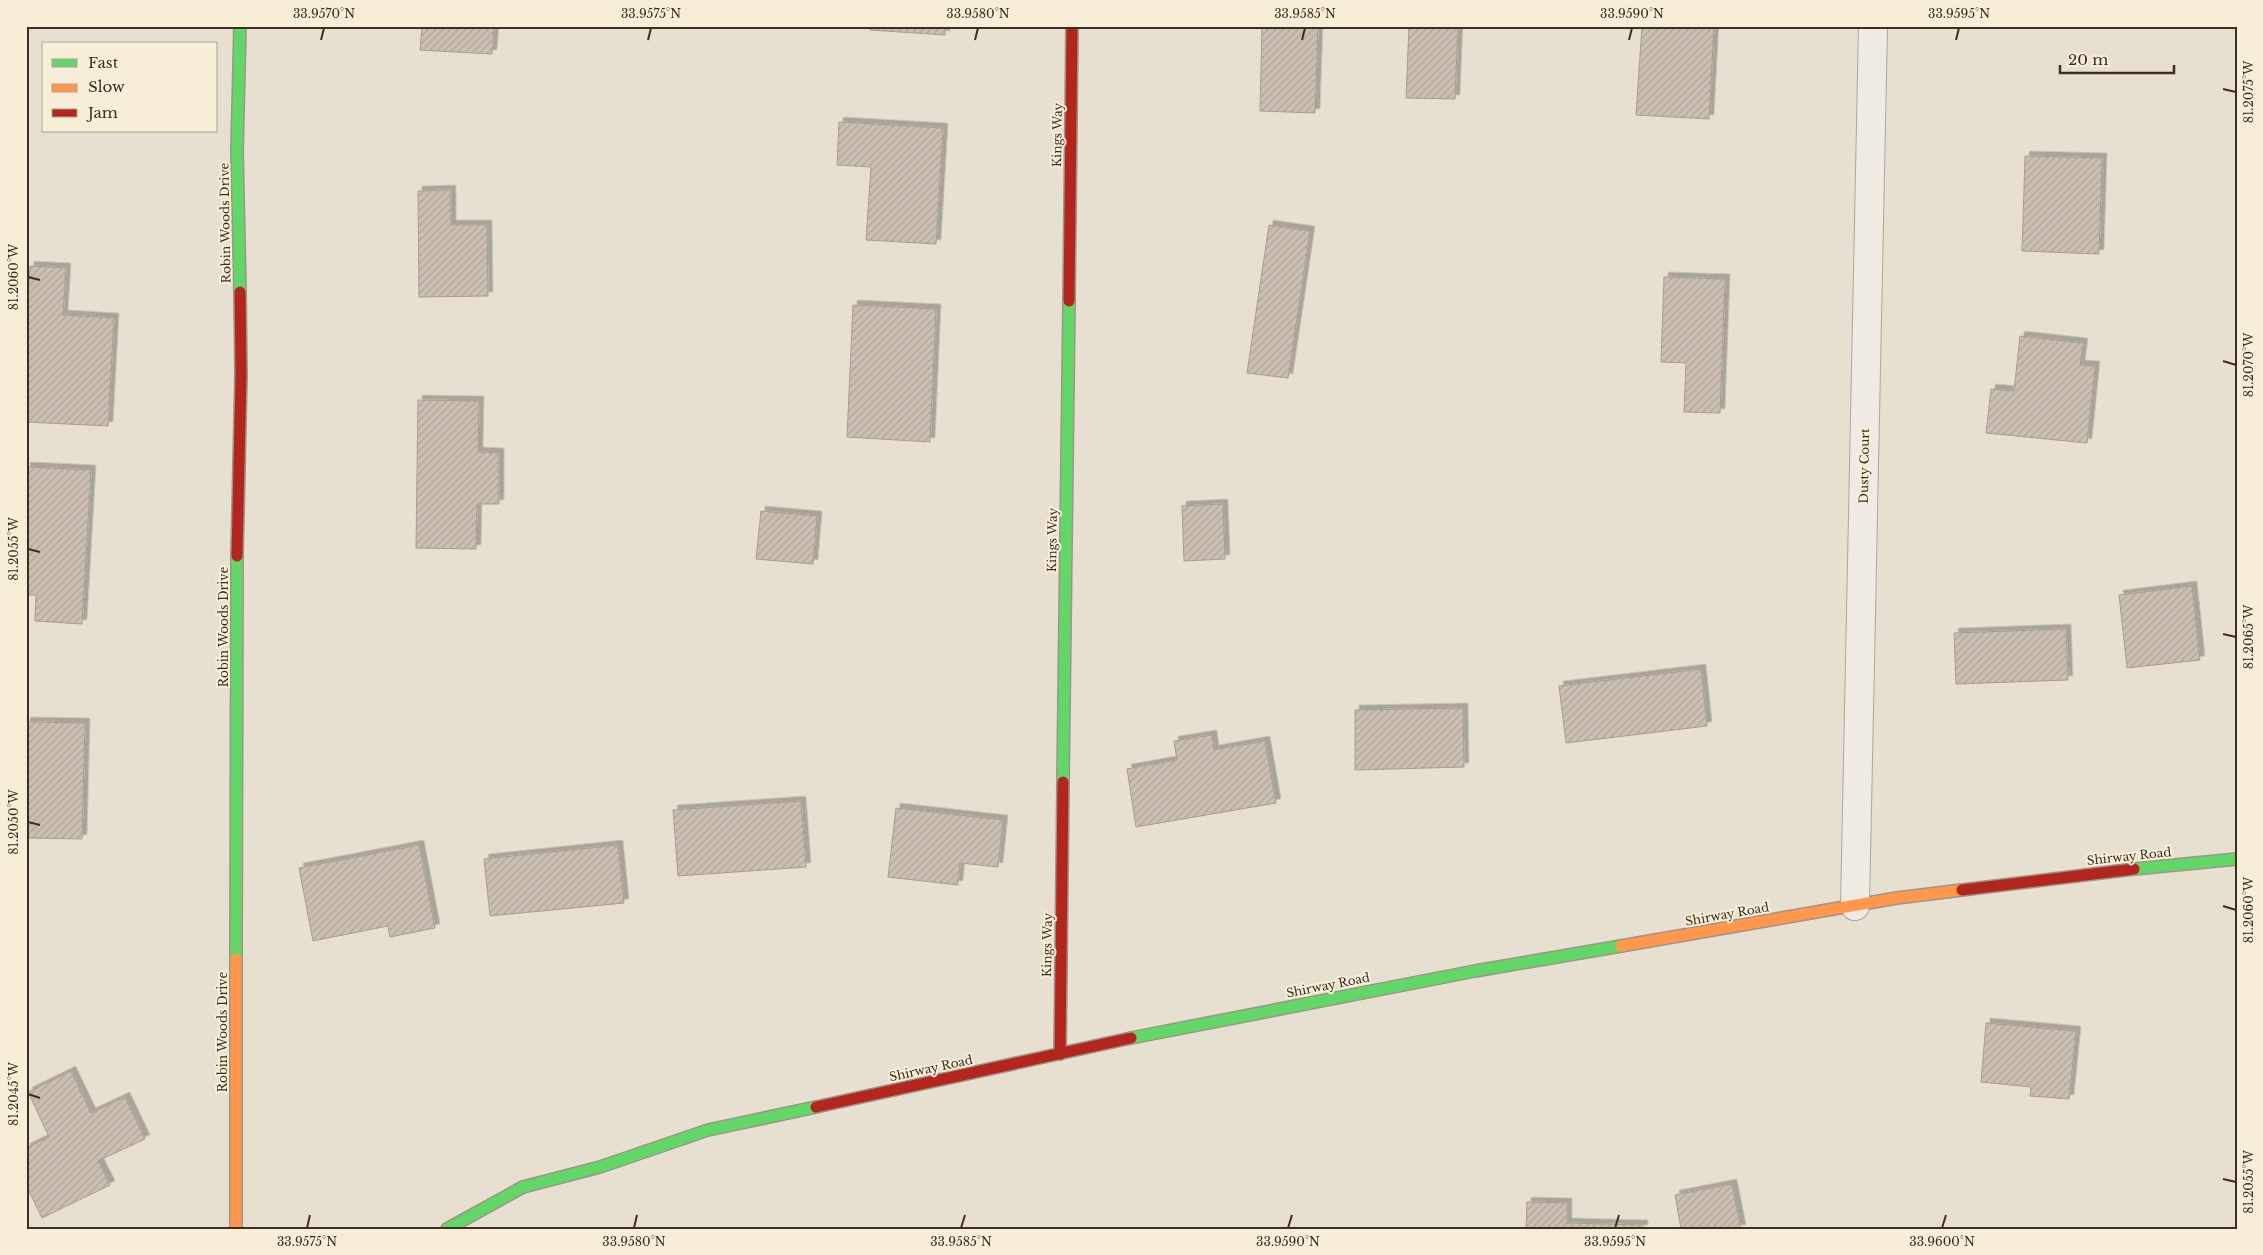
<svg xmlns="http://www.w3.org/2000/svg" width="2263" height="1255" viewBox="0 0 2263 1255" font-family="'Libre Baskerville',serif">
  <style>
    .building { fill: url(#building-hatch); stroke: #a89c90; filter: url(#shadow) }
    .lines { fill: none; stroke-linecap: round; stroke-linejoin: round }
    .street-casing { stroke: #ada599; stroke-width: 30 }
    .fast-casing { stroke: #9c958a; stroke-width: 14 }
    .slow-casing { stroke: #9c958a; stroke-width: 14 }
    .jam-casing { stroke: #9c958a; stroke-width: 14 }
    .street { stroke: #efebe3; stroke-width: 28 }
    .fast { stroke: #63d668; stroke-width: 11 }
    .slow { stroke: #ff974d; stroke-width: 11 }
    .jam { stroke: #b3261e; stroke-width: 11 }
    .ticks { fill: none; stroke: #3d2e20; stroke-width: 2 }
    .labels { text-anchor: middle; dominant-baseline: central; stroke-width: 4; stroke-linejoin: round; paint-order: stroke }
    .street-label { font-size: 12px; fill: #3d2e20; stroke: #f7eed8 }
    .neatline { fill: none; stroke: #3d2e20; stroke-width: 2 }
    .ticks-label { font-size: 12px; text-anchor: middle; fill: #3d2e20 }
  </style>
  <defs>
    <pattern id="building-hatch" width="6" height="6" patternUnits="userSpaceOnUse" patternTransform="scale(1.25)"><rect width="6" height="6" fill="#cbbfb2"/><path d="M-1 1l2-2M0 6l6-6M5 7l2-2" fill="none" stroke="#afa499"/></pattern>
    <filter id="shadow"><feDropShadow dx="4.5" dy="-4.5" stdDeviation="0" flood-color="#0004"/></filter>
  </defs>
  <rect width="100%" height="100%" fill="#e7e0d1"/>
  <g class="building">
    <path d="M 422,26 L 494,26 L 492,54 L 420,50 Z"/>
    <path d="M 870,26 L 945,26 L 945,35 L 870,30 Z"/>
    <path d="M 1262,26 L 1318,26 L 1315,113 L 1260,111 Z"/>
    <path d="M 1409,26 L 1458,26 L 1455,99 L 1406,98 Z"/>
    <path d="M 1642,26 L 1714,26 L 1709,119 L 1636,115 Z"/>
    <path d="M 839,122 L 943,128 L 936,244 L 866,240 L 871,167 L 837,165 Z"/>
    <path d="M 2025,156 L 2102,158 L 2099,254 L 2022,251 Z"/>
    <path d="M 451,190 L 451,225 L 487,225 L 488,296 L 419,297 L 418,191 Z"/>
    <path d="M 1269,225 L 1310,231 L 1288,378 L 1247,373 Z"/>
    <path d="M 30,266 L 66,268 L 63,315 L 114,318 L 108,426 L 26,422 L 26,324 Z"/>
    <path d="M 1664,277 L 1725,279 L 1720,413 L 1684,412 L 1686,363 L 1661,362 Z"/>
    <path d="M 853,305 L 936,309 L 930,442 L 847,437 Z"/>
    <path d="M 2020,336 L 2083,343 L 2080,365 L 2095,366 L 2087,443 L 1986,433 L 1991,389 L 2014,391 Z"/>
    <path d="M 418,400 L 479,401 L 478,452 L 499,453 L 499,504 L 477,504 L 476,549 L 416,548 Z"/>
    <path d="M 26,467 L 91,470 L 82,624 L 35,621 L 36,595 L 26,595 Z"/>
    <path d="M 1223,504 L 1225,559 L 1184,561 L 1182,506 Z"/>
    <path d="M 761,511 L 817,516 L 813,564 L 756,559 Z"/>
    <path d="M 2192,586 L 2200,660 L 2127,668 L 2119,595 Z"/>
    <path d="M 2066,629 L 2068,680 L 1956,684 L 1954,633 Z"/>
    <path d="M 1701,669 L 1707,726 L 1566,743 L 1559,686 Z"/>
    <path d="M 1463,708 L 1464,767 L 1355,770 L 1355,710 Z"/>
    <path d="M 26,722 L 85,723 L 82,839 L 26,838 Z"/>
    <path d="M 1212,735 L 1214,750 L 1265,741 L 1276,803 L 1136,827 L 1127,769 L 1177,760 L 1174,741 Z"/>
    <path d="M 801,801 L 806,867 L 678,876 L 673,810 Z"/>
    <path d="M 896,808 L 1003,820 L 998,867 L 960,863 L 958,885 L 888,877 Z"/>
    <path d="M 419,845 L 435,928 L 390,937 L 388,926 L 313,941 L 299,868 Z"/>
    <path d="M 618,845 L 624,903 L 490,916 L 484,859 Z"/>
    <path d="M 1986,1023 L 2076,1031 L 2069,1099 L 2030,1096 L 2031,1087 L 1981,1082 Z"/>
    <path d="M 71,1071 L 91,1113 L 125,1097 L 145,1139 L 98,1161 L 110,1185 L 42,1218 L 26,1185 L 26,1148 L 49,1137 L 28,1092 Z"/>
    <path d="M 1732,1184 L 1741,1229 L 1681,1229 L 1675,1195 Z"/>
    <path d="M 1527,1202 L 1567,1203 L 1567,1223 L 1643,1225 L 1643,1229 L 1526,1229 Z"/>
  </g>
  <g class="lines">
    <defs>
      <path id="street" d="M 1855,906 L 1873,26"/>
      <g id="fast">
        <path d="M 240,292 L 237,151 L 240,26"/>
        <path d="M 1063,782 L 1069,301"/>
        <path d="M 2134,869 L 2237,859"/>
        <path d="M 236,959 L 237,556"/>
        <path d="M 1131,1038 L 1475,971 L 1621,946"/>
        <path d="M 447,1229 L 523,1187 L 600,1167 L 708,1130 L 816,1107"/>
      </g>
      <g id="slow">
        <path d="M 1621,946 L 1897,898 L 1962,890"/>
        <path d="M 236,959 L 236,1229"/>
      </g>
      <g id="jam">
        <path d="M 1069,301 L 1072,26"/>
        <path d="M 237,556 L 241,375 L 240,292"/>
        <path d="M 1962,890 L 2134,869"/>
        <path d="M 1060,1054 L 1063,782"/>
        <path d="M 816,1107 L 1131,1038"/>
      </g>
    </defs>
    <use href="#street" class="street-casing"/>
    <use href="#fast" class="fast-casing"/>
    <use href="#slow" class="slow-casing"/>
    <use href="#jam" class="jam-casing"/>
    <use href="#street" class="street"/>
    <use href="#fast" class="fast"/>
    <use href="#slow" class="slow"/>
    <use href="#jam" class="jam"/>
  </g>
  <path class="ticks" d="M 321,40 L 324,28M 648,40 L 651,28M 975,40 L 978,28M 1302,40 L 1305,28M 1629,40 L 1632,28M 1956,40 L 1959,28M 2223,89 L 2236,92M 28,277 L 40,280M 2223,361 L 2236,365M 28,549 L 40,552M 2223,634 L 2236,637M 28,822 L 40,825M 2223,906 L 2236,910M 28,1094 L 40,1098M 2223,1179 L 2236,1182M 307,1228 L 310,1215M 634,1228 L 637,1215M 961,1228 L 965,1215M 1288,1228 L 1292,1215M 1615,1228 L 1619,1215M 1942,1228 L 1946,1215"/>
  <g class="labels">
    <g class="street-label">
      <text transform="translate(1057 135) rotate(-89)">Kings Way</text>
      <text transform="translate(225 223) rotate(-91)">Robin Woods Drive</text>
      <text transform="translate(1864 466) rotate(-89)">Dusty Court</text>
      <text transform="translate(1052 540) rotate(-89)">Kings Way</text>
      <text transform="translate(223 627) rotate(-90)">Robin Woods Drive</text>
      <text transform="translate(2129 856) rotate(-6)">Shirway Road</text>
      <text transform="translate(1727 914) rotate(-10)">Shirway Road</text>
      <text transform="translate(1047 945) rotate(-89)">Kings Way</text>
      <text transform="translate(1328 985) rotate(-11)">Shirway Road</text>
      <text transform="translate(222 1032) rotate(-90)">Robin Woods Drive</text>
      <text transform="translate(931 1068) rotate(-12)">Shirway Road</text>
    </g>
  </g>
  <rect width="2263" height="1255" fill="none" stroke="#f7eed8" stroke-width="55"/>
  <rect x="42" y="42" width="175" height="90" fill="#f7eed8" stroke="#ada18e"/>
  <rect x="52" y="59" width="25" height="8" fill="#63d668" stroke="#ada18e"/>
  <text x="88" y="68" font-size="15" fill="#3d2e20">Fast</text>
  <rect x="52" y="84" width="25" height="8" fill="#ff974d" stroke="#ada18e"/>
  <text x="88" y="92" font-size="15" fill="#3d2e20">Slow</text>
  <rect x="52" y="109" width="25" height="8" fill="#b3261e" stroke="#ada18e"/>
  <text x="88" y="118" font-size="15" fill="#3d2e20">Jam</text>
  <path d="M2060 65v8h114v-8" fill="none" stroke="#3d2e20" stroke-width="2.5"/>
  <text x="2068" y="65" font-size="15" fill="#3d2e20" stroke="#f7eed8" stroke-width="4" paint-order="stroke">20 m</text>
  <rect x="28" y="28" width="2208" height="1200" class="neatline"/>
  <g class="ticks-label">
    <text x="324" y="18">33.9570°N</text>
    <text x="651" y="18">33.9575°N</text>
    <text x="978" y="18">33.9580°N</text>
    <text x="1305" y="18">33.9585°N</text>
    <text x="1632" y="18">33.9590°N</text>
    <text x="1959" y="18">33.9595°N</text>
    <text transform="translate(2249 92) rotate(-90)" y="4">81.2075°W</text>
    <text transform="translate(14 277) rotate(-90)" y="4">81.2060°W</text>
    <text transform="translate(2249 365) rotate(-90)" y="4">81.2070°W</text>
    <text transform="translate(14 549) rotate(-90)" y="4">81.2055°W</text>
    <text transform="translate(2249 637) rotate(-90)" y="4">81.2065°W</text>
    <text transform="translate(14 822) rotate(-90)" y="4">81.2050°W</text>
    <text transform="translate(2249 910) rotate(-90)" y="4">81.2060°W</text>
    <text transform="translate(14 1094) rotate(-90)" y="4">81.2045°W</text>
    <text transform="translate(2249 1182) rotate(-90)" y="4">81.2055°W</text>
    <text x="307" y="1246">33.9575°N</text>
    <text x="634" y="1246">33.9580°N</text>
    <text x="961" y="1246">33.9585°N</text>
    <text x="1288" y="1246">33.9590°N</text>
    <text x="1615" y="1246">33.9595°N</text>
    <text x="1942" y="1246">33.9600°N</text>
  </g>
</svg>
